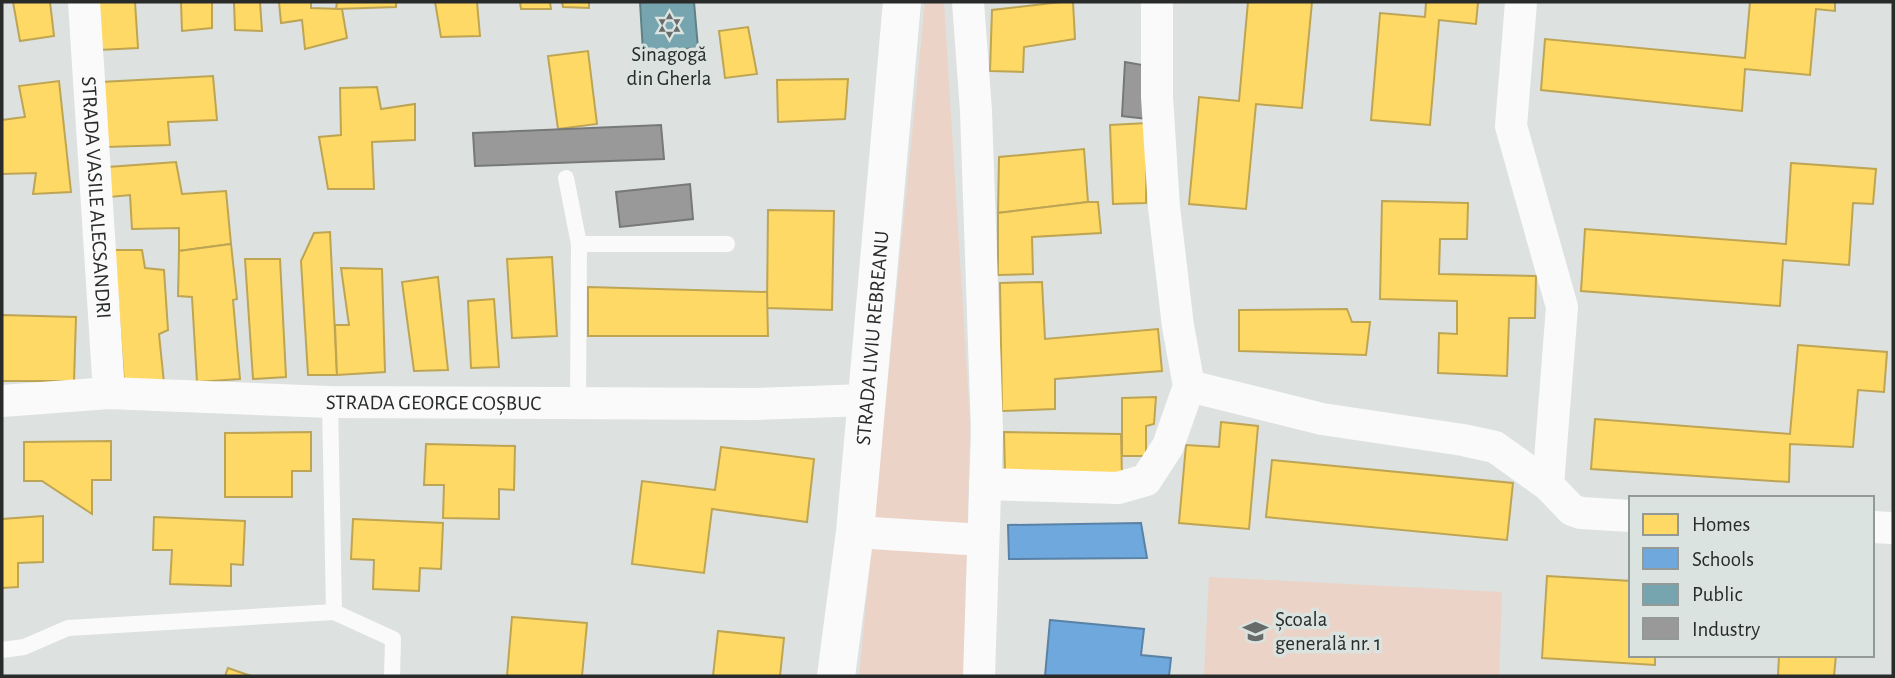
<svg xmlns="http://www.w3.org/2000/svg" width="1895" height="678" viewBox="0 0 1895 678" font-family="'Alegreya Sans',sans-serif">
  <style>
    .green { fill: #ebd3c7 }
    .homes { fill: #ffd966; stroke: #bea554; stroke-width: 2 }
    .schools { fill: #6fa8dc; stroke: #5a82a7; stroke-width: 2 }
    .public { fill: #76a5af; stroke: #5f8087; stroke-width: 2 }
    .industry { fill: #999; stroke: #777878; stroke-width: 2 }
    .lines { fill: none; stroke-linecap: round; stroke-linejoin: round }
    .service { stroke: #fafafa; stroke-width: 16 }
    .minor { stroke: #fafafa; stroke-width: 32 }
    .secondary { stroke: #fafafa; stroke-width: 38 }
    .labels { text-anchor: middle; dominant-baseline: central; stroke-width: 7; stroke-linejoin: round; paint-order: stroke }
    .poi-label { font-size: 21px; fill: #282b2a; stroke: #dbe3e0 }
    .street-label { font-size: 21px; fill: #282b2a; stroke: #dbe3e0 }
  </style>
  <rect width="100%" height="100%" fill="#dde1df"/>
  <g class="green">
    <path d="M 925,2 L 944,2 L 970,422 L 964,676 L 859,676 Z"/>
    <path d="M 1209,577 L 1502,592 L 1499,676 L 1204,676 Z"/>
  </g>
  <g class="homes">
    <path d="M 13,2 L 50,2 L 54,36 L 20,41 Z"/>
    <path d="M 96,2 L 135,2 L 138,48 L 99,50 Z"/>
    <path d="M 181,2 L 212,2 L 212,28 L 182,31 Z"/>
    <path d="M 234,2 L 260,2 L 262,31 L 235,30 Z"/>
    <path d="M 279,2 L 311,2 L 311,8 L 342,9 L 347,38 L 305,49 L 302,20 L 281,23 Z"/>
    <path d="M 337,2 L 396,2 L 396,7 L 336,9 Z"/>
    <path d="M 435,2 L 477,2 L 480,36 L 441,37 Z"/>
    <path d="M 520,2 L 550,2 L 551,9 L 521,9 Z"/>
    <path d="M 562,2 L 589,2 L 589,8 L 563,7 Z"/>
    <path d="M 1061,2 L 1073,2 L 1075,39 L 1024,47 L 1023,72 L 990,71 L 992,10 Z"/>
    <path d="M 1248,2 L 1312,2 L 1302,108 L 1256,104 L 1246,209 L 1189,204 L 1199,97 L 1239,101 Z"/>
    <path d="M 1426,2 L 1478,2 L 1476,24 L 1439,20 L 1430,125 L 1371,120 L 1380,13 L 1425,17 Z"/>
    <path d="M 1750,2 L 1835,2 L 1835,11 L 1816,9 L 1810,75 L 1745,69 L 1742,111 L 1541,90 L 1545,39 L 1745,58 Z"/>
    <path d="M 748,27 L 757,74 L 725,78 L 719,31 Z"/>
    <path d="M 588,51 L 597,124 L 558,129 L 548,56 Z"/>
    <path d="M 213,76 L 217,120 L 168,122 L 170,145 L 106,147 L 101,82 Z"/>
    <path d="M 848,79 L 845,119 L 778,122 L 777,80 Z"/>
    <path d="M 59,81 L 71,192 L 33,194 L 36,173 L 2,174 L 2,120 L 25,117 L 19,86 Z"/>
    <path d="M 377,87 L 381,109 L 415,104 L 415,140 L 372,142 L 374,189 L 328,189 L 319,137 L 341,135 L 340,88 Z"/>
    <path d="M 1147,123 L 1146,203 L 1113,204 L 1110,125 Z"/>
    <path d="M 1084,149 L 1088,202 L 998,213 L 999,157 Z"/>
    <path d="M 176,162 L 182,194 L 226,191 L 231,244 L 179,251 L 179,228 L 132,229 L 130,195 L 110,197 L 108,167 Z"/>
    <path d="M 1791,163 L 1876,169 L 1873,204 L 1853,203 L 1849,265 L 1783,260 L 1780,306 L 1581,291 L 1585,229 L 1786,244 Z"/>
    <path d="M 1382,201 L 1468,203 L 1467,239 L 1440,239 L 1439,274 L 1536,276 L 1535,318 L 1509,318 L 1507,376 L 1438,373 L 1439,333 L 1457,334 L 1457,301 L 1380,299 Z"/>
    <path d="M 1088,202 L 1098,202 L 1101,233 L 1032,237 L 1033,274 L 998,275 L 998,213 Z"/>
    <path d="M 768,210 L 834,211 L 832,310 L 767,308 Z"/>
    <path d="M 330,232 L 337,375 L 308,375 L 301,261 L 314,233 Z"/>
    <path d="M 231,244 L 237,299 L 233,300 L 240,379 L 197,382 L 192,297 L 178,296 L 179,251 Z"/>
    <path d="M 114,250 L 142,250 L 145,268 L 164,270 L 168,330 L 159,334 L 164,383 L 124,383 Z"/>
    <path d="M 552,257 L 557,336 L 512,338 L 507,259 Z"/>
    <path d="M 245,259 L 280,259 L 286,377 L 253,379 Z"/>
    <path d="M 341,268 L 382,269 L 385,372 L 337,375 L 335,325 L 349,325 Z"/>
    <path d="M 438,277 L 448,370 L 414,371 L 402,282 Z"/>
    <path d="M 1042,282 L 1045,339 L 1158,329 L 1162,371 L 1055,379 L 1055,409 L 1002,411 L 1000,283 Z"/>
    <path d="M 588,287 L 767,292 L 768,336 L 588,336 Z"/>
    <path d="M 494,299 L 499,367 L 471,368 L 468,301 Z"/>
    <path d="M 1347,309 L 1352,322 L 1370,322 L 1366,355 L 1239,351 L 1239,310 Z"/>
    <path d="M 2,315 L 76,317 L 74,381 L 2,381 Z"/>
    <path d="M 1798,345 L 1887,352 L 1884,392 L 1858,390 L 1853,447 L 1790,444 L 1789,482 L 1591,469 L 1595,419 L 1790,434 Z"/>
    <path d="M 1156,397 L 1154,424 L 1146,426 L 1146,456 L 1122,456 L 1122,398 Z"/>
    <path d="M 1221,422 L 1258,426 L 1249,529 L 1179,523 L 1186,445 L 1219,447 Z"/>
    <path d="M 311,432 L 311,471 L 292,471 L 292,497 L 225,497 L 225,433 Z"/>
    <path d="M 1004,432 L 1121,434 L 1122,478 L 1005,475 Z"/>
    <path d="M 111,441 L 111,480 L 92,480 L 92,514 L 42,481 L 24,481 L 24,442 Z"/>
    <path d="M 426,444 L 515,446 L 514,490 L 499,489 L 499,519 L 443,518 L 444,485 L 424,485 Z"/>
    <path d="M 721,447 L 814,459 L 807,522 L 712,509 L 704,573 L 632,564 L 642,481 L 715,490 Z"/>
    <path d="M 1272,460 L 1513,483 L 1507,540 L 1266,517 Z"/>
    <path d="M 43,516 L 43,562 L 18,563 L 18,587 L 2,588 L 2,519 Z"/>
    <path d="M 154,517 L 245,521 L 243,565 L 231,564 L 231,586 L 170,584 L 172,550 L 153,550 Z"/>
    <path d="M 353,519 L 443,523 L 441,569 L 420,568 L 419,591 L 373,589 L 374,560 L 351,559 Z"/>
    <path d="M 1547,576 L 1631,581 L 1631,655 L 1655,655 L 1655,665 L 1542,658 Z"/>
    <path d="M 512,617 L 587,623 L 582,676 L 507,676 Z"/>
    <path d="M 718,631 L 784,638 L 780,676 L 713,676 Z"/>
    <path d="M 1779,655 L 1836,655 L 1834,676 L 1778,676 Z"/>
    <path d="M 228,668 L 251,676 L 225,676 Z"/>
  </g>
  <g class="schools">
    <path d="M 1141,523 L 1147,558 L 1009,559 L 1008,525 Z"/>
    <path d="M 1050,620 L 1144,629 L 1141,655 L 1171,658 L 1169,676 L 1045,676 Z"/>
  </g>
  <path class="public" d="M 640,2 L 694,2 L 698,48 L 643,52 Z"/>
  <g class="industry">
    <path d="M 1125,62 L 1148,66 L 1147,119 L 1122,116 Z"/>
    <path d="M 661,125 L 664,159 L 475,166 L 473,133 Z"/>
    <path d="M 690,184 L 693,219 L 620,227 L 616,192 Z"/>
  </g>
  <g class="lines">
    <g class="service">
      <path d="M 566,178 L 579,244 L 578,403"/>
      <path d="M 579,244 L 727,244"/>
      <path d="M 330,402 L 334,612 L 393,639 L 392,676"/>
      <path d="M 2,650 L 24,647 L 68,628 L 334,612"/>
    </g>
    <g class="minor">
      <path id="s1" d="M 84,2 L 109,393"/>
      <path d="M 968,2 L 976,111 L 987,431 L 979,676"/>
      <path d="M 1521,2 L 1511,126 L 1562,307 L 1548,485"/>
      <path d="M 1189,386 L 1322,419 L 1463,440 L 1495,447 L 1548,485 L 1572,510 L 1581,513 L 1631,516"/>
      <path id="s2" d="M 2,401 L 109,393 L 330,402 L 754,404 L 865,400"/>
      <path d="M 985,484 L 1118,488 L 1146,480 L 1168,446 L 1189,386 L 1178,326 L 1164,207 L 1157,97 L 1157,2"/>
      <path d="M 1872,527 L 1893,528"/>
      <path d="M 855,532 L 983,540"/>
    </g>
    <path class="secondary" id="s3" d="M 836,676 L 855,532 L 902,2"/>
  </g>
  <defs>
    <symbol id="synagogue-bare" viewBox="-9 -9 18 18"><path d="M0-6.5L5.6 3.2H-5.6ZM0 6.5L5.6-3.2H-5.6Z" fill="#676b69" stroke="#dbe3e0" stroke-width="2.5" paint-order="stroke"/></symbol>
    <symbol id="school-bare" viewBox="-9 -9 18 18"><path d="M0-5L7-2L0 1L-7-2ZM-4 1L0 2.5L4 1V4Q0 6-4 4Z" fill="#676b69" stroke="#dbe3e0" stroke-width="2.5" paint-order="stroke"/></symbol>
  </defs>
  <g fill-rule="evenodd">
    <use href="#synagogue-bare" x="652" y="8" width="35" height="35"/>
    <use href="#school-bare" x="1238" y="614" width="35" height="35"/>
  </g>
  <g class="labels">
    <g class="poi-label">
      <text x="669" y="54">Sinagogă<tspan x="669" dy="24">din Gherla</tspan></text>
      <text x="1275" y="619" text-anchor="start">Școala<tspan x="1275" dy="24">generală nr. 1</tspan></text>
    </g>
    <g class="street-label">
      <text stroke="none"><textPath href="#s1" startOffset="196">STRADA VASILE ALECSANDRI</textPath></text>
      <text stroke="none"><textPath href="#s3" startOffset="340">STRADA LIVIU REBREANU</textPath></text>
      <text stroke="none"><textPath href="#s2" startOffset="432">STRADA GEORGE COȘBUC</textPath></text>
    </g>
  </g>
  <rect width="1895" height="678" fill="none" stroke="#282b2a" stroke-width="7"/>
  <rect x="1629" y="496" width="245" height="161" fill="#dbe3e0" stroke="#939997" stroke-width="2"/>
  <rect x="1643" y="514" width="35" height="21" fill="#ffd966" stroke="#939997" stroke-width="2"/>
  <text x="1692" y="531" font-size="21" fill="#282b2a">Homes</text>
  <rect x="1643" y="548" width="35" height="21" fill="#6fa8dc" stroke="#939997" stroke-width="2"/>
  <text x="1692" y="566" font-size="21" fill="#282b2a">Schools</text>
  <rect x="1643" y="584" width="35" height="21" fill="#76a5af" stroke="#939997" stroke-width="2"/>
  <text x="1692" y="601" font-size="21" fill="#282b2a">Public</text>
  <rect x="1643" y="618" width="35" height="21" fill="#999999" stroke="#939997" stroke-width="2"/>
  <text x="1692" y="636" font-size="21" fill="#282b2a">Industry</text>
</svg>
